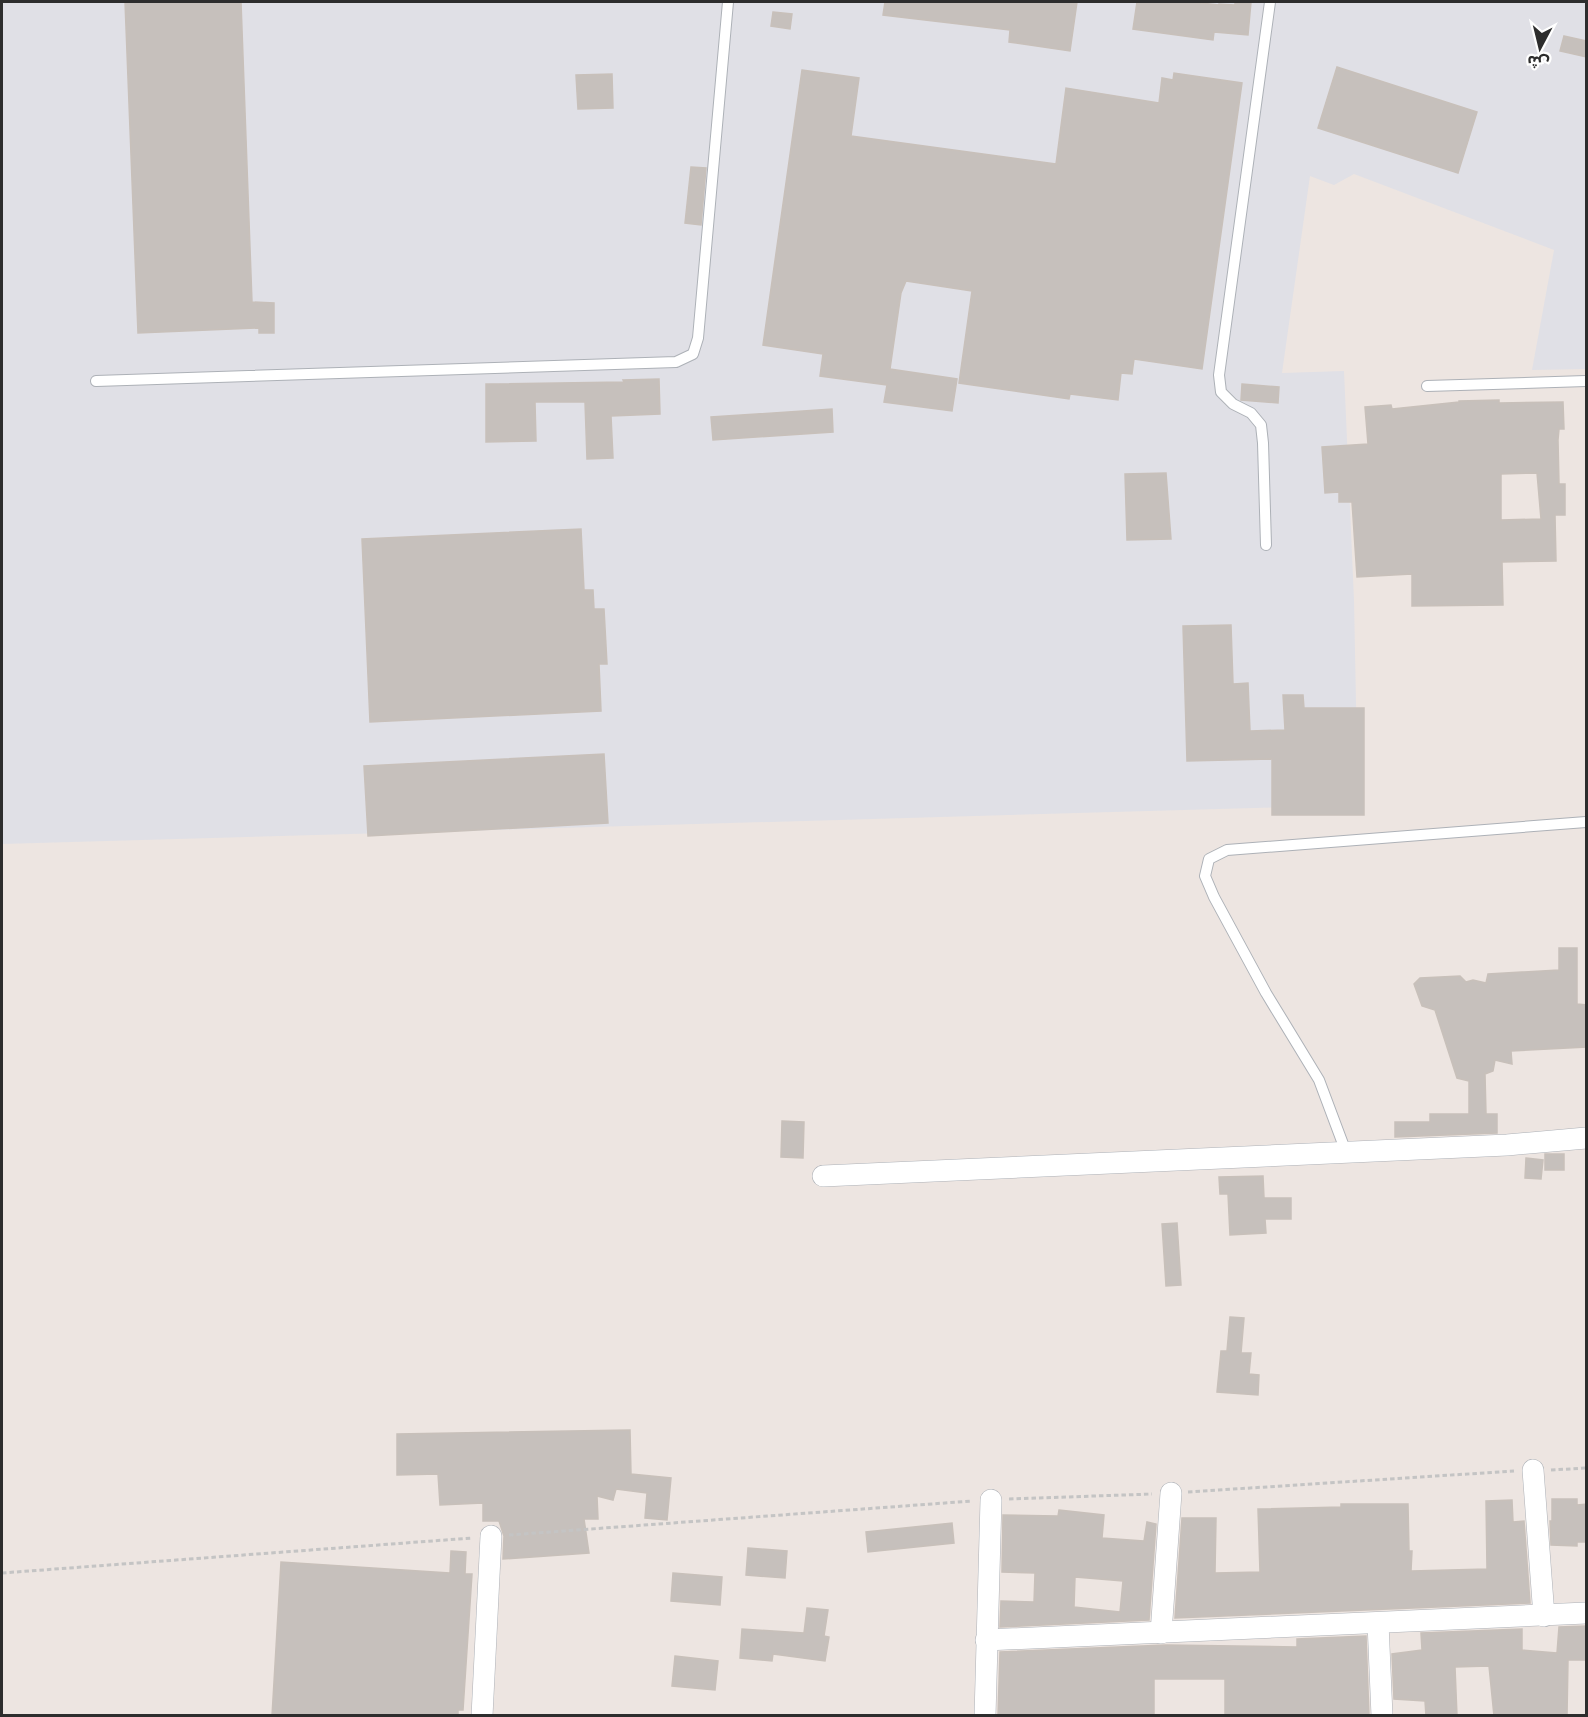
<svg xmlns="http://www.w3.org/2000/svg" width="1588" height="1717" viewBox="0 0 1588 1717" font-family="'Exo 2','Noto Sans Arabic',sans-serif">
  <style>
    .industrial { fill: #e0e0e6 }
    .building { fill: #c6c0bc; stroke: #c8c0ba; stroke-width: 1.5; fill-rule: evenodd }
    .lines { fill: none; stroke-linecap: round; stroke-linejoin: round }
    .service-casing { stroke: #adb1b7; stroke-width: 12 }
    .minor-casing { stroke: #adb1b7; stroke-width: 22 }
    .path { stroke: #c4c4c4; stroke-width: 3; stroke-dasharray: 4.5 3; stroke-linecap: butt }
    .service { stroke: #fff; stroke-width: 10 }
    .minor { stroke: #fff; stroke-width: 21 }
  </style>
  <rect width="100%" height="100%" fill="#ede5e1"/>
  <path class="industrial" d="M 2,2 L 1586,2 L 1586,369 L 1532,370 L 1554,250 L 1354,174 L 1334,185 L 1310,176 L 1282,373 L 1344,371 L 1354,600 L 1358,805 L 2,844 Z"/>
  <g class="building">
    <path d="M 125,2 L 241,2 L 252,302 L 274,303 L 274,333 L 259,333 L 259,328 L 138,333 Z"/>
    <path d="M 885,2 L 1077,2 L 1070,51 L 1009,42 L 1010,30 L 883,15 Z"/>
    <path d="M 1137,2 L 1192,2 L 1219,5 L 1219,4 L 1235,5 L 1235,2 L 1251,2 L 1248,35 L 1214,32 L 1213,40 L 1133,29 Z"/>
    <path d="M 773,12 L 792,14 L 790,29 L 771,26 Z"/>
    <path d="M 1564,36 L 1587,41 L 1587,57 L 1560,51 Z"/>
    <path d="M 1337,67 L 1477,112 L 1458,173 L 1318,128 Z"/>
    <path d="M 802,70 L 859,78 L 851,136 L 1056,164 L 1066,88 L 1159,103 L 1162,78 L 1173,80 L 1174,73 L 1242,83 L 1202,369 L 1134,359 L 1132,374 L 1121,373 L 1118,400 L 1070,394 L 1069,399 L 959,383 L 972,291 L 906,281 L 901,293 L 890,369 L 957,379 L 952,411 L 884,402 L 887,385 L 820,376 L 823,354 L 763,345 Z"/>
    <path d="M 612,74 L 613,108 L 578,109 L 576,75 Z"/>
    <path d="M 691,167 L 706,168 L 701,225 L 685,223 Z"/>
    <path d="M 659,379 L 660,414 L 611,416 L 613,458 L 587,459 L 585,402 L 535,402 L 536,441 L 486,442 L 486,384 L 624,382 L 623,380 Z"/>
    <path d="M 1242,384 L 1279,387 L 1278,403 L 1241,400 Z"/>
    <path d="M 1499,400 L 1499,403 L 1563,402 L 1564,429 L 1559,429 L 1558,440 L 1559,484 L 1565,484 L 1565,515 L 1555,515 L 1556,561 L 1502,562 L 1503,605 L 1412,606 L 1412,574 L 1357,577 L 1352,502 L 1339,502 L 1339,492 L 1325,493 L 1322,447 L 1368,444 L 1365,407 L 1391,405 L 1392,409 L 1459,402 L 1459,401 ZM 1537,473 L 1541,519 L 1501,520 L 1501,474 Z"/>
    <path d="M 832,409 L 833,432 L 713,440 L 711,417 Z"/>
    <path d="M 1166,473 L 1171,539 L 1127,540 L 1125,474 Z"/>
    <path d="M 581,529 L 584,590 L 593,590 L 594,609 L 604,609 L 607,664 L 599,664 L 601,711 L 370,722 L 362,539 Z"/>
    <path d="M 1231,625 L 1233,684 L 1248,683 L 1250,731 L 1285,730 L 1283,695 L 1303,695 L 1304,708 L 1364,708 L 1364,815 L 1272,815 L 1272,759 L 1187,761 L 1183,626 Z"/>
    <path d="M 604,754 L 608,823 L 368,836 L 364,766 Z"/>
    <path d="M 1559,948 L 1577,948 L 1577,1004 L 1587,1005 L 1587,1047 L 1511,1051 L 1512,1064 L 1495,1060 L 1493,1071 L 1485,1074 L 1486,1114 L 1497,1114 L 1497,1133 L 1395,1137 L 1395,1122 L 1430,1122 L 1430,1114 L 1469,1114 L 1469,1081 L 1457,1078 L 1435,1010 L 1422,1006 L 1414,984 L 1420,978 L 1460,976 L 1466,982 L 1473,980 L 1486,983 L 1488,974 L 1559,970 Z"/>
    <path d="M 782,1121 L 804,1122 L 803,1158 L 781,1157 Z"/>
    <rect x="1545" y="1154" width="19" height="16"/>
    <path d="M 1526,1158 L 1543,1160 L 1541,1179 L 1525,1178 Z"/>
    <path d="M 1263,1176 L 1264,1198 L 1291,1198 L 1291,1219 L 1265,1219 L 1266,1233 L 1230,1235 L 1228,1194 L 1220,1194 L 1219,1177 Z"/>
    <path d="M 1177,1223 L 1181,1285 L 1166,1286 L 1162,1224 Z"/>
    <path d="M 1230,1317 L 1244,1318 L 1241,1353 L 1251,1353 L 1249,1374 L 1259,1375 L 1258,1395 L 1217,1392 L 1221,1351 L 1227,1351 Z"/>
    <path d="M 630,1430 L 631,1474 L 671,1478 L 667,1520 L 645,1518 L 647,1493 L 616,1489 L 613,1500 L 597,1496 L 598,1519 L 584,1519 L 589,1553 L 503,1559 L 504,1536 L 499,1521 L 483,1521 L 483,1503 L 440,1505 L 438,1474 L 397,1475 L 397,1434 Z"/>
    <path d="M 1552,1499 L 1577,1499 L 1577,1505 L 1587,1504 L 1587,1542 L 1577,1542 L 1577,1546 L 1551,1545 L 1550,1521 L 1552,1521 Z"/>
    <path d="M 1512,1500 L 1513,1522 L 1524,1521 L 1530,1603 L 1175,1618 L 1182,1518 L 1216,1518 L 1215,1573 L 1260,1572 L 1258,1509 L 1341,1507 L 1341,1504 L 1408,1504 L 1409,1551 L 1412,1551 L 1411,1571 L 1487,1569 L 1486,1501 Z"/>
    <path d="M 1059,1510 L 1104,1515 L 1102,1538 L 1144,1541 L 1147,1522 L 1156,1524 L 1149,1620 L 1000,1627 L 1001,1601 L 1034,1602 L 1035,1573 L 1002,1572 L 1003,1515 L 1058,1516 ZM 1075,1577 L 1123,1581 L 1120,1612 L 1074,1607 Z"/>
    <path d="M 952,1523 L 954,1543 L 868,1552 L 866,1532 Z"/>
    <path d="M 748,1548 L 787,1551 L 785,1578 L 746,1575 Z"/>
    <path d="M 451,1551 L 466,1552 L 465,1574 L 472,1574 L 463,1710 L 458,1710 L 458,1716 L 272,1716 L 281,1562 L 450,1573 Z"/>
    <path d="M 673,1573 L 722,1577 L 720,1605 L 671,1601 Z"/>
    <path d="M 807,1608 L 828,1610 L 824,1636 L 829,1637 L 825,1661 L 773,1654 L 772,1661 L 740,1658 L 742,1629 L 804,1633 Z"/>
    <path d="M 1587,1626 L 1587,1660 L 1568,1660 L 1567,1716 L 1494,1716 L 1489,1666 L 1455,1667 L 1457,1716 L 1426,1716 L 1425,1701 L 1394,1699 L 1392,1654 L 1422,1650 L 1421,1633 L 1522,1629 L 1522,1650 L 1557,1653 L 1559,1627 Z"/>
    <path d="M 1366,1636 L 1369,1716 L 1225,1716 L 1225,1679 L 1154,1679 L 1154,1716 L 998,1716 L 1000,1652 L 1166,1645 L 1297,1647 L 1297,1639 Z"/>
    <path d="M 675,1656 L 718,1661 L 715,1690 L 672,1686 Z"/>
  </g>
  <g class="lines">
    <defs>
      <g id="service">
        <path d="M 96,381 L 676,362 L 693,354 L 698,338 L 728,2"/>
        <path d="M 1427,386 L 1586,381"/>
        <path d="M 1266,545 L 1263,443 L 1261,425 L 1251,413 L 1233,404 L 1221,392 L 1219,375 L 1270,2"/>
        <path d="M 1346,1152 L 1319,1080 L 1266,993 L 1214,897 L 1205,876 L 1209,859 L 1227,850 L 1586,822"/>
      </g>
      <g id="minor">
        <path d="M 823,1176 L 1507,1145 L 1586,1138"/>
        <path d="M 1533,1470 L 1544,1616"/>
        <path d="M 1378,1623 L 1382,1716"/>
        <path d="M 1161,1633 L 1171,1493"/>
        <path d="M 986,1640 L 1586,1613"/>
        <path d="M 482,1716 L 491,1536"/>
        <path d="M 985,1716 L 991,1500"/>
      </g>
    </defs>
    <use href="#service" class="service-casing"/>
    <use href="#minor" class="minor-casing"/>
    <g class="path">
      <path d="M 1551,1470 L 1586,1468"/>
      <path d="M 1188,1492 L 1514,1471"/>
      <path d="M 1009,1499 L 1152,1494"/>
      <path d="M 509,1535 L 972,1501"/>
      <path d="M 2,1573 L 472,1538"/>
    </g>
    <use href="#service" class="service"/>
    <use href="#minor" class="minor"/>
  </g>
  <rect width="1588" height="1717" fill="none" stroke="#2d2d2d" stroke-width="6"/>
  <g transform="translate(1540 48) rotate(187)" stroke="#ffffff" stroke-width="4.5" paint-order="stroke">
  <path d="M0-4.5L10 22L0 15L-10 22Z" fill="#2d2d2d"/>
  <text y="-9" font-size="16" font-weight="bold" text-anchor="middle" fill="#2d2d2d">ش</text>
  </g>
</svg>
